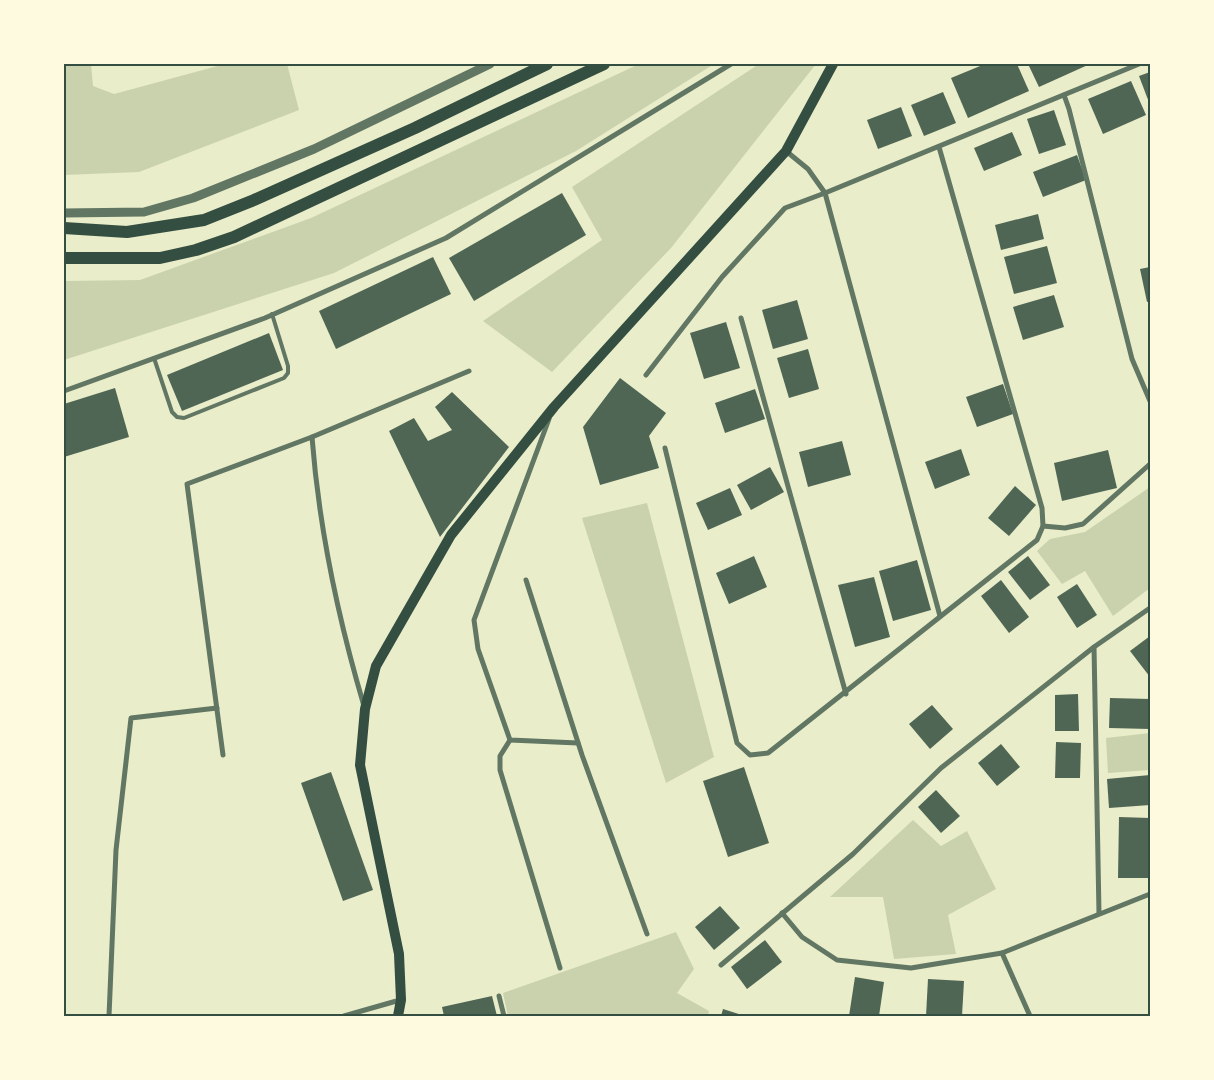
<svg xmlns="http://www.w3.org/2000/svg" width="1214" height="1080" viewBox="0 0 1214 1080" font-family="Mulish,sans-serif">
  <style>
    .green { fill: #cad2ad }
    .building { fill: #4f6655 }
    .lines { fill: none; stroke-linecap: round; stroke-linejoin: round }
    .service { stroke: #617663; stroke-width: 4 }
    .minor { stroke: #617663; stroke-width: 5 }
    .tertiary { stroke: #617663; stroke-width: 9 }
    .secondary { stroke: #344e41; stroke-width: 10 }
    .trunk { stroke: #344e41; stroke-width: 12 }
    .neatline { fill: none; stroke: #344e41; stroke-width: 2 }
  </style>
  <rect width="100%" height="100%" fill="#e9edc9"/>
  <g class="green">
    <path d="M 64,64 L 91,64 L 93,86 L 114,94 L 225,64 L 287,64 L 299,110 L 139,172 L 64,175 Z"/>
    <path d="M 639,64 L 714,64 L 576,151 L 334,273 L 64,360 L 64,281 L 140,280 L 311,218 Z"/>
    <path d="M 759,64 L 816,64 L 671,248 L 552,372 L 483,321 L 602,240 L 572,187 Z"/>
    <path d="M 1150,487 L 1150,588 L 1113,616 L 1085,571 L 1062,584 L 1037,551 L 1050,539 L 1085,532 Z"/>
    <path d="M 647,503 L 714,757 L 666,783 L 582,518 Z"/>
    <path d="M 1150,733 L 1150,770 L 1108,773 L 1106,738 Z"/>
    <path d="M 913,820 L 941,846 L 967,831 L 996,889 L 948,915 L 956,954 L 894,959 L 883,897 L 830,897 Z"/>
    <path d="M 676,932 L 694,969 L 677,993 L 709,1011 L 708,1016 L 508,1016 L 503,993 Z"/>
  </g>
  <g class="building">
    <path d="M 985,64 L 1017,64 L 1029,91 L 968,118 L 951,78 Z"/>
    <path d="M 1028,64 L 1090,64 L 1039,87 Z"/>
    <path d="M 1150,72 L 1150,105 L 1139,76 Z"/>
    <path d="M 1131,81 L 1146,115 L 1103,134 L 1088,99 Z"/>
    <path d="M 943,92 L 956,123 L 924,136 L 911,105 Z"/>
    <path d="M 901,107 L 912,136 L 878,149 L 867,120 Z"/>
    <path d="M 1054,110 L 1066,145 L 1039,154 L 1027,119 Z"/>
    <path d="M 1012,132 L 1022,155 L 984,171 L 974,148 Z"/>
    <path d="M 1077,155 L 1086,180 L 1043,197 L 1033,172 Z"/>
    <path d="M 562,193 L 586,235 L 474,301 L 449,258 Z"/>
    <path d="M 1038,214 L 1044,239 L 1001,250 L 995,225 Z"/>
    <path d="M 1047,246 L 1057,283 L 1014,294 L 1004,257 Z"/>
    <path d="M 433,257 L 451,294 L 336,349 L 319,311 Z"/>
    <path d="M 1150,267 L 1150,301 L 1147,302 L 1140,269 Z"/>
    <path d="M 1054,295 L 1064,327 L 1023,340 L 1013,307 Z"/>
    <path d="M 797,300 L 808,339 L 773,349 L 762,310 Z"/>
    <path d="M 726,322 L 740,368 L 704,379 L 690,333 Z"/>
    <path d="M 269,333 L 283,370 L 182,411 L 167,375 Z"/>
    <path d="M 808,349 L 819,389 L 789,398 L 777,358 Z"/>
    <path d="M 620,378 L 666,413 L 649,436 L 659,468 L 600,485 L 583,427 Z"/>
    <path d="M 1003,384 L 1013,414 L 977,427 L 966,397 Z"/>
    <path d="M 115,388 L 129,437 L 64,457 L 64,404 Z"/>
    <path d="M 755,389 L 765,419 L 725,433 L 715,403 Z"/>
    <path d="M 452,392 L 509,447 L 440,537 L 389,431 L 414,418 L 428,441 L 452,430 L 435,407 Z"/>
    <path d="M 842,441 L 851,475 L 808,487 L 799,452 Z"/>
    <path d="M 961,449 L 970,475 L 935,489 L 925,462 Z"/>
    <path d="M 1108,450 L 1117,488 L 1062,501 L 1054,463 Z"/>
    <path d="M 770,467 L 784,492 L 751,510 L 737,485 Z"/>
    <path d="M 1015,486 L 1036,505 L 1009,536 L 988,518 Z"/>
    <path d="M 730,488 L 742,515 L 708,530 L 696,503 Z"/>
    <path d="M 754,556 L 767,587 L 729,604 L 716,573 Z"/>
    <path d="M 1028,556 L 1050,585 L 1030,600 L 1008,572 Z"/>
    <path d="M 917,560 L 931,610 L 893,621 L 879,571 Z"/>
    <path d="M 874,577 L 890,637 L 855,647 L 838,585 Z"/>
    <path d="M 1001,580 L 1029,617 L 1009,633 L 981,596 Z"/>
    <path d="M 1077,584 L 1097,615 L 1077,628 L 1057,597 Z"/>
    <path d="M 1150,636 L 1150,677 L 1130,651 Z"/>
    <path d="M 1078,694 L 1079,731 L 1055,731 L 1055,695 Z"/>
    <path d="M 1110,698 L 1150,699 L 1150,729 L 1109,728 Z"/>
    <path d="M 932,705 L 953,729 L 930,749 L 909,724 Z"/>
    <path d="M 1056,742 L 1081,743 L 1080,778 L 1055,778 Z"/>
    <path d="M 1001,744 L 1020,767 L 997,786 L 978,763 Z"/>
    <path d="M 744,767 L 769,843 L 728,857 L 703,781 Z"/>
    <path d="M 331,772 L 373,890 L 343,901 L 301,783 Z"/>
    <path d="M 1150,775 L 1150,805 L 1109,808 L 1107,779 Z"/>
    <path d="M 936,790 L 960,816 L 941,833 L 918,807 Z"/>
    <path d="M 1119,817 L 1150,818 L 1150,878 L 1118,878 Z"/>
    <path d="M 720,906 L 740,928 L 714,950 L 695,927 Z"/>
    <path d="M 765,940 L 782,962 L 747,989 L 731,967 Z"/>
    <path d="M 855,977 L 884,982 L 879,1016 L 849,1016 Z"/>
    <path d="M 928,979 L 964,981 L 962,1016 L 926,1016 Z"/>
    <path d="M 492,996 L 497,1016 L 444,1016 L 442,1007 Z"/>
    <path d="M 723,1009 L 745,1016 L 721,1016 Z"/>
  </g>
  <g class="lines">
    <path class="service" d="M 154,358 L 172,412 L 177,417 L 184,418 L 284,378 L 288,373 L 288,366 L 272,314"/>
    <g class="minor">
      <path d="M 1064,95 L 1069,109 L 1132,359 L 1150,401"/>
      <path d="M 786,151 L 808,169 L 825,193 L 940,616"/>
      <path d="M 741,318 L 846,694"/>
      <path d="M 646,375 L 722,277 L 785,208 L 825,193 L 1139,64"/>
      <path d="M 64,391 L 265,318 L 446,238 L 731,64"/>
      <path d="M 549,419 L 474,620 L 478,649 L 510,740 L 578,743"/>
      <path d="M 312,437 L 469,371"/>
      <path d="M 665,448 L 737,743 L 750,755 L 768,753 L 1037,540 L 1043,526 L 1042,508 L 939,147"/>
      <path d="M 1043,526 L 1065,528 L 1083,524 L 1150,464"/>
      <path d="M 526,580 L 582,755 L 647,934"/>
      <path d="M 1094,647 L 1099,913"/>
      <path d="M 510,740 L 500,756 L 500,770 L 560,968"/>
      <path d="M 223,755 L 187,484 L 312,437 C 319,529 338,618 364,706"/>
      <path d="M 782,913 L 802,937 L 837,960 L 911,968 L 1002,953 L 1150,894"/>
      <path d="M 1002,953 L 1030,1016"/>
      <path d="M 721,965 L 853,854 L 941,768 L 1094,647 L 1150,608"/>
      <path d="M 499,996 L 504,1016"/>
      <path d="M 109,1016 L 116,850 L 131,718 L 217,708"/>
      <path d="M 344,1016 L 400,1000"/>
    </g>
    <path class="tertiary" d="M 64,213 L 144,212 L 193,198 L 314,149 L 490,64"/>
    <path class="secondary" d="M 398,1016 L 401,1000 L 399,954 L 360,765 L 365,709 L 376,666 L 451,535 L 554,407 L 786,151 L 833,64"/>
    <g class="trunk">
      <path d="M 64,228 L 127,232 L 204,220 L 254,200 L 415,128 L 547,64"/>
      <path d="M 64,258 L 160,258 L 196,250 L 234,237 L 604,64"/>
    </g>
  </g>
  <rect width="1214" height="1080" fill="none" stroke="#fefae0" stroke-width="130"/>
  <rect x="65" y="65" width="1084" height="950" class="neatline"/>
</svg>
